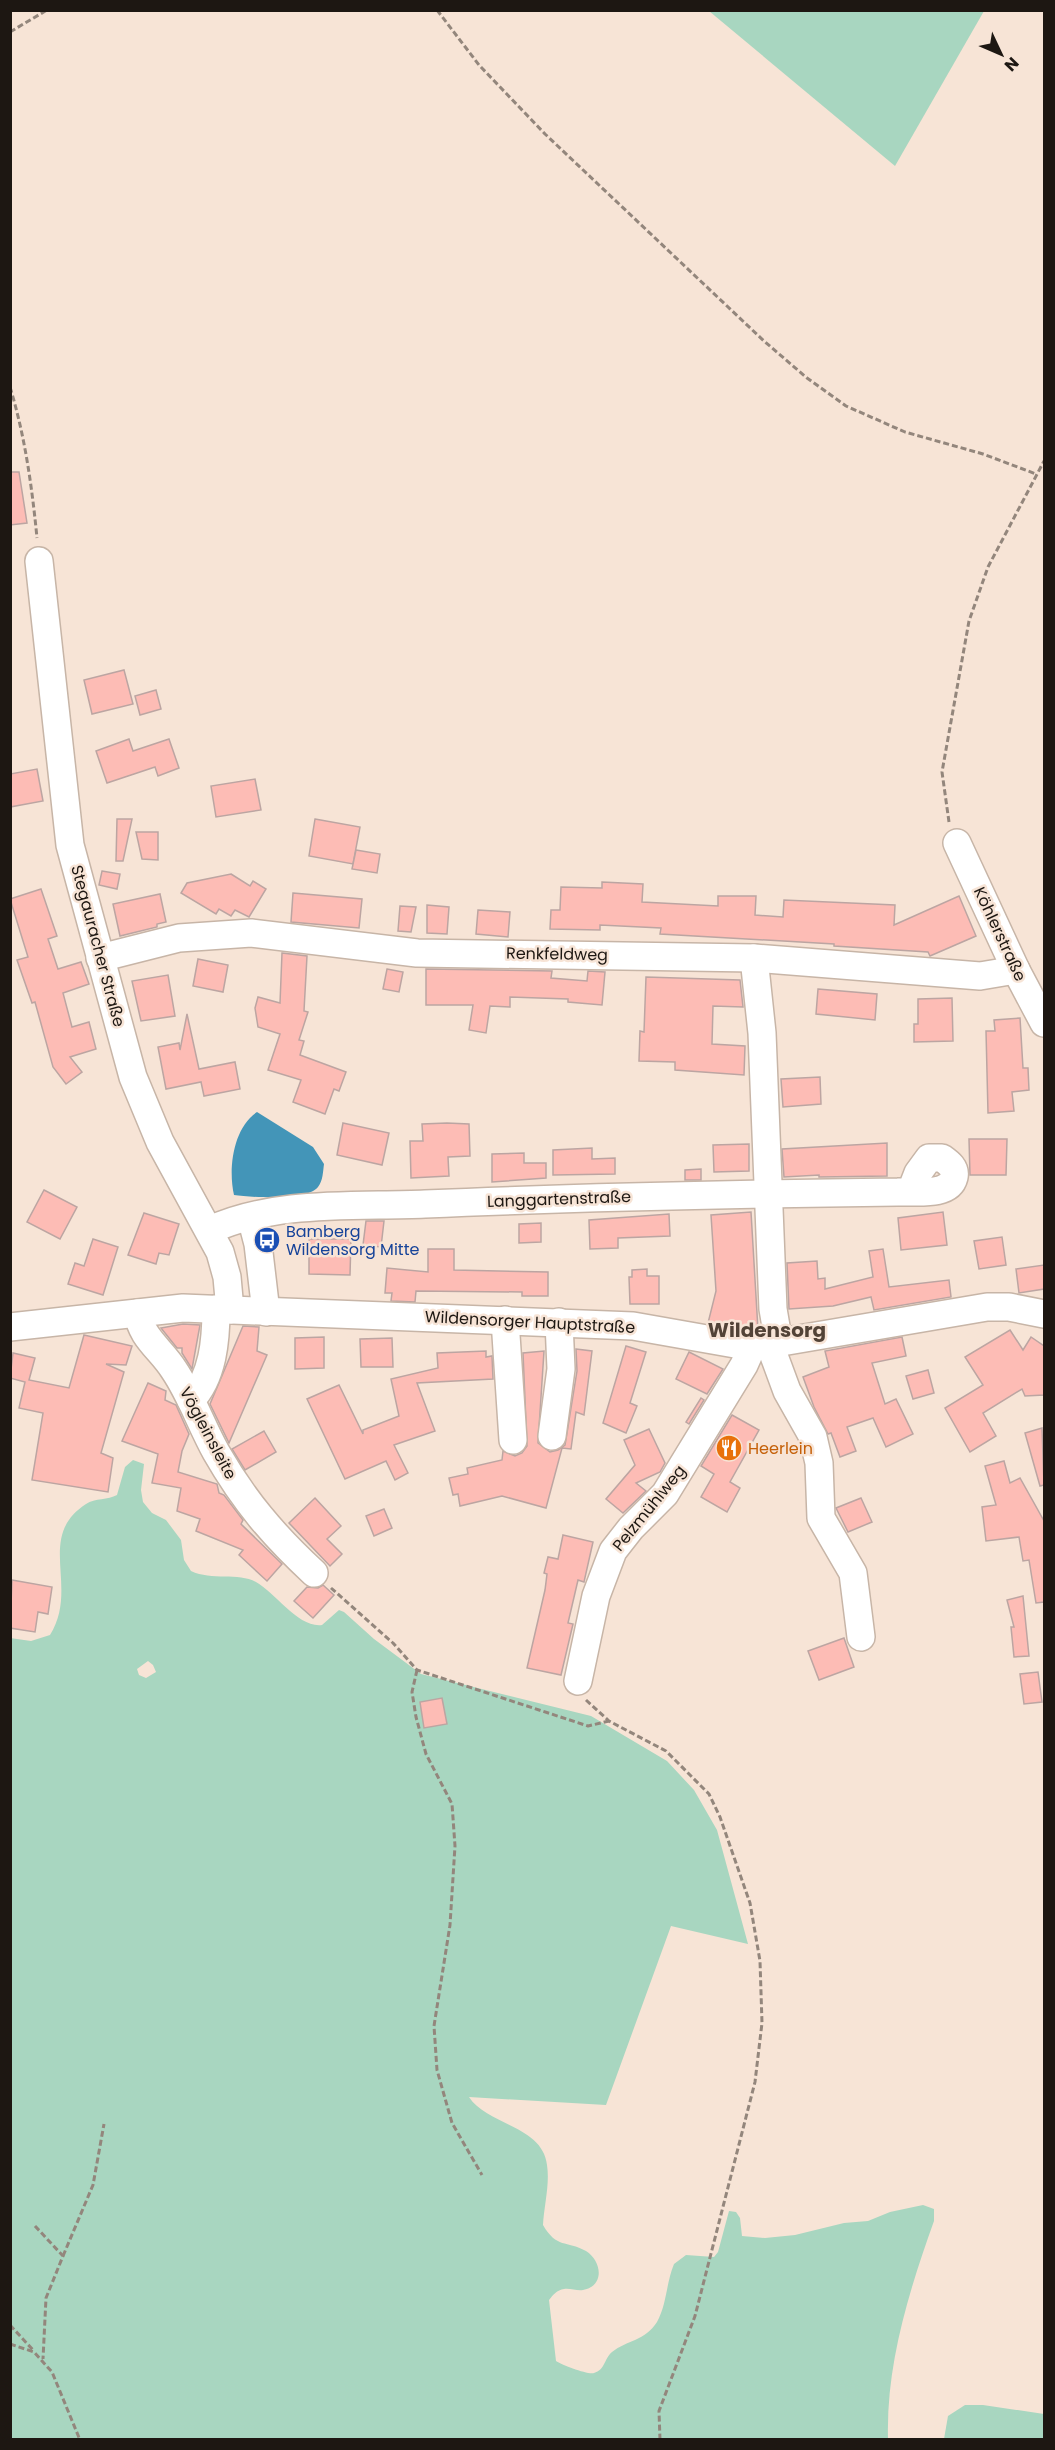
<svg xmlns="http://www.w3.org/2000/svg" width="1055" height="2450" viewBox="0 0 1055 2450" font-family="Poppins,sans-serif">
  <style>
    .green { fill: #a8d6c0; fill-rule: evenodd }
    .water { fill: #4395b8 }
    .building { fill: #fdbcb5; stroke: #bca5a2; stroke-width: 1.5 }
    .lines { fill: none; stroke-linecap: round; stroke-linejoin: round }
    .minor-casing { stroke: #c7b5a7; stroke-width: 30 }
    .path { stroke: #93867c; stroke-width: 3; stroke-dasharray: 6 3; stroke-linecap: butt }
    .minor { stroke: #fff; stroke-width: 27 }
    .labels { text-anchor: middle; dominant-baseline: central; stroke-width: 5; stroke-linejoin: round; paint-order: stroke }
    .street-label { font-size: 16px; fill: #1d1712; stroke: #f7e4d6 }
    .transit-label { font-size: 16px; fill: #164399; stroke: #f7e4d6; text-anchor: start }
    .food-label { font-size: 16px; fill: #c56008; stroke: #f7e4d6; text-anchor: start }
    .quarter-label { font-size: 20px; font-weight: bold; fill: #524337; stroke: #f7e4d6 }
  </style>
  <rect width="100%" height="100%" fill="#f7e4d6"/>
  <g class="green">
    <path d="M 709,11 L 984,11 L 895,166 Z"/>
    <path d="M 133,1460 L 144,1464 L 141,1490 L 143,1502 L 152,1513 L 166,1520 L 181,1540 L 184,1560 L 191,1571 C 212,1581 238,1572 256,1582 C 276,1593 298,1628 322,1625 L 339,1610 L 344,1612 L 374,1639 L 421,1674 L 591,1716 L 667,1761 L 694,1790 L 717,1830 L 748,1944 L 671,1926 L 606,2105 L 469,2097 C 487,2125 543,2126 547,2165 C 550,2184 544,2206 543,2225 C 557,2249 566,2240 586,2251 C 602,2261 605,2286 583,2290 C 577,2291 570,2288 564,2289 C 557,2290 553,2295 549,2300 L 556,2361 C 562,2365 588,2375 594,2373 C 605,2370 604,2359 612,2352 C 627,2340 645,2341 657,2322 C 667,2304 666,2283 674,2264 L 686,2255 L 714,2257 L 718,2252 L 729,2211 L 736,2212 L 740,2218 L 742,2236 L 765,2238 L 795,2235 L 844,2223 L 868,2221 L 890,2212 L 923,2205 L 934,2209 L 934,2221 C 909,2291 886,2364 888,2439 L 11,2439 L 10,1638 L 31,1641 L 50,1635 C 80,1587 35,1537 86,1504 C 95,1498 108,1500 117,1495 L 125,1467 ZM 148,1661 L 153,1665 L 156,1672 L 146,1678 L 139,1675 L 137,1669 Z"/>
    <path d="M 965,2405 L 983,2405 L 1044,2414 L 1044,2439 L 944,2439 L 948,2416 Z"/>
  </g>
  <path class="water" d="M 257,1112 L 313,1147 L 324,1164 C 323,1171 323,1181 318,1187 C 306,1202 252,1197 234,1195 C 228,1169 233,1128 257,1112 Z"/>
  <g class="building">
    <path d="M 10,472 L 19,472 L 27,523 L 10,525 Z"/>
    <path d="M 124,670 L 133,704 L 92,714 L 84,680 Z"/>
    <path d="M 156,690 L 161,709 L 140,715 L 135,696 Z"/>
    <path d="M 129,739 L 133,751 L 169,739 L 179,768 L 158,776 L 155,767 L 107,783 L 96,751 Z"/>
    <path d="M 37,769 L 43,801 L 10,807 L 10,774 Z"/>
    <path d="M 255,779 L 261,810 L 216,817 L 211,786 Z"/>
    <path d="M 117,819 L 132,819 L 123,861 L 116,861 Z"/>
    <path d="M 315,819 L 360,827 L 353,864 L 309,856 Z"/>
    <path d="M 136,832 L 158,832 L 158,860 L 142,859 Z"/>
    <path d="M 356,850 L 380,854 L 377,873 L 352,869 Z"/>
    <path d="M 102,871 L 120,874 L 117,889 L 99,885 Z"/>
    <path d="M 231,874 L 250,886 L 253,881 L 266,889 L 249,917 L 235,910 L 231,916 L 219,909 L 216,914 L 181,893 L 187,883 Z"/>
    <path d="M 602,882 L 643,884 L 642,902 L 718,906 L 718,896 L 756,896 L 755,915 L 783,917 L 784,900 L 895,905 L 894,925 L 959,896 L 976,936 L 930,956 L 928,952 L 834,946 L 834,944 L 660,934 L 661,928 L 600,925 L 600,930 L 550,929 L 551,910 L 560,910 L 561,887 L 602,888 Z"/>
    <path d="M 41,889 L 57,936 L 48,939 L 58,969 L 81,962 L 89,984 L 63,993 L 72,1027 L 89,1022 L 96,1049 L 70,1057 L 82,1072 L 66,1084 L 53,1067 L 35,1002 L 32,1003 L 17,960 L 28,957 L 10,899 Z"/>
    <path d="M 293,893 L 362,899 L 359,928 L 291,922 Z"/>
    <path d="M 160,894 L 166,922 L 157,924 L 157,927 L 120,936 L 113,904 Z"/>
    <path d="M 427,905 L 449,907 L 447,934 L 427,933 Z"/>
    <path d="M 400,906 L 416,907 L 411,932 L 398,931 Z"/>
    <path d="M 478,910 L 510,912 L 508,937 L 476,934 Z"/>
    <path d="M 282,953 L 307,956 L 304,1011 L 308,1012 L 299,1040 L 304,1041 L 300,1055 L 346,1072 L 339,1091 L 334,1089 L 325,1114 L 293,1102 L 301,1080 L 268,1070 L 280,1034 L 258,1027 L 255,1008 L 258,997 L 280,1003 Z"/>
    <path d="M 198,959 L 228,965 L 223,992 L 193,986 Z"/>
    <path d="M 387,969 L 403,972 L 399,992 L 383,989 Z"/>
    <path d="M 426,969 L 552,971 L 551,978 L 587,981 L 588,971 L 605,972 L 602,1005 L 568,1002 L 568,999 L 510,997 L 510,1007 L 490,1006 L 486,1033 L 469,1030 L 473,1005 L 426,1005 Z"/>
    <path d="M 168,975 L 175,1016 L 141,1021 L 132,981 Z"/>
    <path d="M 646,977 L 740,980 L 743,1007 L 713,1006 L 712,1044 L 745,1046 L 744,1075 L 675,1070 L 675,1062 L 639,1061 L 640,1031 L 644,1032 Z"/>
    <path d="M 818,989 L 877,994 L 875,1020 L 816,1014 Z"/>
    <path d="M 952,998 L 953,1041 L 914,1042 L 914,1024 L 918,1024 L 918,999 Z"/>
    <path d="M 187,1014 L 199,1069 L 235,1062 L 240,1089 L 204,1096 L 201,1082 L 166,1089 L 158,1047 L 179,1043 L 180,1050 Z"/>
    <path d="M 1020,1018 L 1023,1068 L 1028,1068 L 1029,1090 L 1012,1092 L 1014,1111 L 988,1113 L 986,1031 L 995,1031 L 994,1020 Z"/>
    <path d="M 820,1077 L 821,1104 L 783,1107 L 781,1079 Z"/>
    <path d="M 343,1123 L 389,1133 L 382,1165 L 337,1155 Z"/>
    <path d="M 447,1123 L 469,1124 L 470,1156 L 448,1157 L 449,1176 L 411,1178 L 410,1141 L 423,1141 L 422,1124 Z"/>
    <path d="M 969,1139 L 1007,1139 L 1006,1175 L 970,1175 Z"/>
    <path d="M 887,1143 L 887,1176 L 819,1177 L 819,1175 L 784,1177 L 782,1149 Z"/>
    <path d="M 749,1144 L 749,1171 L 714,1172 L 713,1145 Z"/>
    <path d="M 592,1148 L 592,1159 L 615,1158 L 615,1174 L 553,1175 L 553,1150 Z"/>
    <path d="M 524,1153 L 524,1163 L 546,1163 L 546,1178 L 492,1182 L 492,1154 Z"/>
    <path d="M 701,1169 L 701,1180 L 685,1180 L 685,1170 Z"/>
    <path d="M 44,1190 L 77,1207 L 60,1239 L 27,1222 Z"/>
    <path d="M 751,1212 L 758,1330 L 708,1323 L 716,1291 L 711,1215 Z"/>
    <path d="M 943,1212 L 947,1245 L 901,1250 L 898,1218 Z"/>
    <path d="M 144,1213 L 179,1224 L 169,1255 L 159,1253 L 156,1264 L 128,1255 Z"/>
    <path d="M 669,1214 L 670,1236 L 618,1238 L 618,1248 L 590,1249 L 589,1220 Z"/>
    <path d="M 366,1221 L 384,1221 L 381,1247 L 363,1245 Z"/>
    <path d="M 541,1223 L 541,1242 L 519,1243 L 519,1224 Z"/>
    <path d="M 1002,1237 L 1006,1265 L 979,1269 L 974,1241 Z"/>
    <path d="M 93,1239 L 118,1247 L 103,1295 L 68,1284 L 75,1263 L 84,1266 Z"/>
    <path d="M 309,1239 L 351,1239 L 350,1275 L 309,1274 Z"/>
    <path d="M 428,1249 L 454,1249 L 454,1270 L 548,1272 L 548,1296 L 522,1296 L 522,1292 L 416,1291 L 415,1302 L 391,1301 L 392,1293 L 385,1293 L 387,1268 L 428,1272 Z"/>
    <path d="M 883,1249 L 889,1287 L 949,1280 L 951,1297 L 874,1310 L 871,1297 L 833,1306 L 789,1309 L 787,1263 L 817,1261 L 818,1279 L 825,1278 L 825,1289 L 873,1277 L 869,1251 Z"/>
    <path d="M 1044,1265 L 1044,1289 L 1019,1293 L 1016,1269 Z"/>
    <path d="M 647,1269 L 647,1276 L 659,1276 L 659,1304 L 630,1304 L 629,1277 L 632,1277 L 632,1270 Z"/>
    <path d="M 183,1324 L 200,1325 L 192,1369 L 182,1353 L 182,1348 L 177,1348 L 161,1328 Z"/>
    <path d="M 243,1326 L 259,1327 L 257,1351 L 267,1355 L 229,1443 L 210,1404 Z"/>
    <path d="M 1010,1330 L 1023,1350 L 1031,1337 L 1044,1346 L 1044,1395 L 1025,1396 L 1022,1389 L 983,1413 L 996,1436 L 970,1452 L 945,1408 L 983,1385 L 965,1357 Z"/>
    <path d="M 84,1335 L 132,1346 L 126,1365 L 106,1364 L 124,1372 L 101,1453 L 113,1458 L 108,1492 L 32,1480 L 43,1413 L 19,1408 L 25,1382 L 10,1378 L 13,1353 L 35,1358 L 29,1380 L 69,1388 Z"/>
    <path d="M 324,1337 L 324,1368 L 295,1369 L 295,1338 Z"/>
    <path d="M 902,1337 L 906,1356 L 872,1363 L 885,1404 L 896,1399 L 913,1434 L 886,1447 L 873,1418 L 847,1427 L 856,1451 L 840,1457 L 831,1433 L 828,1434 L 814,1407 L 803,1377 L 829,1367 L 825,1351 Z"/>
    <path d="M 392,1338 L 393,1367 L 361,1367 L 360,1339 Z"/>
    <path d="M 626,1346 L 646,1352 L 630,1403 L 637,1406 L 626,1433 L 603,1423 Z"/>
    <path d="M 576,1349 L 592,1351 L 584,1415 L 576,1412 L 571,1449 L 562,1448 L 546,1508 L 502,1496 L 460,1506 L 458,1494 L 453,1495 L 449,1478 L 468,1474 L 467,1468 L 502,1460 L 503,1451 L 515,1456 L 522,1453 L 527,1446 L 523,1353 L 544,1351 L 538,1443 L 550,1452 L 558,1450 L 565,1445 L 577,1371 Z"/>
    <path d="M 486,1351 L 486,1357 L 492,1356 L 493,1379 L 417,1383 L 435,1431 L 394,1445 L 408,1473 L 395,1480 L 386,1461 L 345,1479 L 307,1399 L 339,1385 L 363,1434 L 363,1430 L 399,1416 L 391,1379 L 438,1368 L 437,1353 Z"/>
    <path d="M 689,1352 L 723,1369 L 707,1394 L 676,1379 Z"/>
    <path d="M 928,1370 L 934,1393 L 913,1399 L 906,1376 Z"/>
    <path d="M 148,1383 L 166,1391 L 165,1400 L 176,1405 L 189,1434 L 182,1451 L 178,1472 L 217,1484 L 219,1493 L 224,1495 L 243,1520 L 241,1524 L 282,1564 L 267,1581 L 239,1555 L 243,1550 L 196,1531 L 200,1519 L 177,1511 L 181,1488 L 152,1483 L 158,1454 L 122,1441 Z"/>
    <path d="M 701,1398 L 704,1400 L 689,1424 L 686,1422 Z"/>
    <path d="M 732,1415 L 759,1430 L 730,1482 L 740,1488 L 727,1512 L 701,1497 L 714,1474 L 701,1466 Z"/>
    <path d="M 1042,1428 L 1044,1485 L 1040,1486 L 1025,1433 Z"/>
    <path d="M 649,1429 L 665,1463 L 660,1472 L 636,1483 L 646,1491 L 623,1513 L 606,1499 L 635,1465 L 624,1440 Z"/>
    <path d="M 264,1431 L 276,1452 L 245,1470 L 232,1449 Z"/>
    <path d="M 1004,1461 L 1010,1483 L 1020,1478 L 1044,1521 L 1044,1602 L 1036,1603 L 1029,1560 L 1023,1561 L 1019,1537 L 986,1541 L 982,1507 L 996,1505 L 985,1466 Z"/>
    <path d="M 315,1498 L 341,1526 L 327,1539 L 342,1554 L 330,1566 L 289,1523 Z"/>
    <path d="M 861,1498 L 872,1522 L 848,1532 L 836,1508 Z"/>
    <path d="M 384,1509 L 392,1528 L 374,1536 L 366,1516 Z"/>
    <path d="M 563,1535 L 593,1542 L 584,1582 L 578,1580 L 568,1623 L 573,1624 L 561,1675 L 527,1668 L 545,1590 L 547,1574 L 544,1573 L 548,1557 L 558,1559 Z"/>
    <path d="M 12,1580 L 52,1587 L 48,1614 L 38,1612 L 35,1632 L 10,1628 Z"/>
    <path d="M 323,1585 L 334,1595 L 313,1618 L 294,1601 L 307,1587 L 318,1588 Z"/>
    <path d="M 1023,1596 L 1029,1656 L 1014,1657 L 1011,1627 L 1014,1627 L 1007,1600 Z"/>
    <path d="M 844,1638 L 854,1667 L 819,1680 L 808,1651 Z"/>
    <path d="M 1038,1672 L 1042,1702 L 1024,1704 L 1020,1674 Z"/>
    <path d="M 442,1698 L 447,1724 L 424,1728 L 420,1702 Z"/>
  </g>
  <g class="lines">
    <defs>
      <g id="minor">
        <path d="M 39,561 L 70,845 L 133,1077 L 160,1142 L 220,1252 L 227,1277 L 230,1310"/>
        <path d="M 957,843 L 1016,970 L 1044,1023"/>
        <path d="M 100,958 L 179,938 L 251,933 L 417,953 L 754,958 L 980,976 L 1016,970"/>
        <path d="M 754,958 L 762,1033 L 773,1309 L 779,1344"/>
        <path d="M 251,1217 L 258,1244 L 266,1312"/>
        <path d="M 210,1230 C 275,1200 355,1207 425,1204 C 583,1197 741,1194 898,1192 C 915,1191 949,1197 954,1177 C 956,1168 949,1163 942,1158 L 929,1158 L 918,1173 L 911,1191"/>
        <path d="M 138,1313 C 141,1338 161,1349 174,1370 C 191,1395 201,1425 216,1452 C 244,1501 273,1535 314,1573"/>
        <path d="M 505,1320 L 513,1440"/>
        <path d="M 10,1327 L 183,1308 L 633,1326 L 752,1347 L 987,1307 L 1009,1307 L 1044,1314"/>
        <path d="M 770,1345 L 787,1391 L 813,1437 L 819,1463 L 821,1518 L 853,1573 L 861,1637"/>
        <path d="M 191,1400 C 213,1377 216,1340 216,1309"/>
        <path d="M 552,1436 L 561,1369 L 559,1322"/>
        <path d="M 578,1681 L 596,1596 L 613,1551 L 631,1528 L 665,1494 L 744,1365 L 752,1347"/>
      </g>
    </defs>
    <use href="#minor" class="minor-casing"/>
    <g class="path">
      <path d="M 437,10 L 479,65 L 545,134 L 764,341 L 807,378 L 846,406 L 905,432 L 983,454 L 1036,474"/>
      <path d="M 10,32 L 47,10"/>
      <path d="M 10,387 C 25,436 32,487 37,538"/>
      <path d="M 949,822 L 942,772 L 969,621 L 988,567 L 1044,461"/>
      <path d="M 331,1588 L 393,1643 L 417,1670 L 588,1726 L 609,1721"/>
      <path d="M 417,1670 L 412,1692 L 416,1717 L 426,1754 L 452,1804 L 455,1846 L 450,1925 L 434,2026 L 437,2070 L 452,2123 L 482,2175"/>
      <path d="M 586,1700 L 609,1721 L 666,1751 L 709,1794 L 720,1817 L 750,1903 L 760,1961 L 762,2023 L 755,2082 L 695,2316 L 659,2411 L 660,2440"/>
      <path d="M 35,2226 L 63,2256 L 46,2298 L 43,2359"/>
      <path d="M 63,2256 L 93,2185 L 104,2124"/>
      <path d="M 10,2325 L 33,2350"/>
      <path d="M 10,2344 L 34,2352 L 52,2372 L 80,2440"/>
    </g>
    <use href="#minor" class="minor"/>
  </g>
  <defs>
    <symbol id="bus-disc" viewBox="-11 -11 22 22"><circle r="9.5" fill="#1a4fb4" stroke="#f7e4d6"/><path d="M-5-6H5V4H4V6H2V4H-2V6H-4V4H-5ZM-3.5-4V0h7V-4ZM-3.5 1.2v1.5H-2V1.2ZM2 1.2v1.5H3.5V1.2Z" fill="#fff"/></symbol>
    <symbol id="restaurant-disc" viewBox="-11 -11 22 22"><circle r="9.5" fill="#e8710a" stroke="#f7e4d6"/><path d="M-5-6h1v4h1v-4h1v4h1v-4h1v5L-1.5 .5V6h-2V.5L-5-1ZM5-6V6H3V1.5H1.5Q1.5-4 5-6Z" fill="#fff"/></symbol>
  </defs>
  <g fill-rule="evenodd">
    <use href="#bus-disc" x="252" y="1225" width="30" height="30"/>
    <use href="#restaurant-disc" x="714" y="1433" width="30" height="30"/>
  </g>
  <g class="labels">
    <g class="street-label">
      <text transform="translate(1000 934) rotate(65)">Köhlerstraße</text>
      <text transform="translate(98 946) rotate(75)">Stegauracher Straße</text>
      <text transform="translate(557 954) rotate(1)">Renkfeldweg</text>
      <text transform="translate(559 1199) rotate(-2)">Langgartenstraße</text>
      <text transform="translate(530 1322) rotate(3)">Wildensorger Hauptstraße</text>
      <text transform="translate(208 1433) rotate(62)">Vögleinsleite</text>
      <text transform="translate(649 1508) rotate(-51)">Pelzmühlweg</text>
    </g>
    <g class="transit-label">
      <text x="286" y="1231">Bamberg<tspan x="286" dy="18">Wildensorg Mitte</tspan></text>
    </g>
    <g class="food-label">
      <text x="748" y="1448">Heerlein</text>
    </g>
    <g class="quarter-label">
      <text x="767" y="1330">Wildensorg</text>
    </g>
  </g>
  <rect width="1055" height="2450" fill="none" stroke="#1d1712" stroke-width="24"/>
  <g transform="translate(1001 54) rotate(134)" stroke="#f7e4d6" stroke-width="4.5" paint-order="stroke">
  <path d="M0-4.5L10 22L0 15L-10 22Z" fill="#1d1712"/>
  <text y="-9" font-size="16" font-weight="bold" text-anchor="middle" fill="#1d1712">N</text>
  </g>
</svg>
